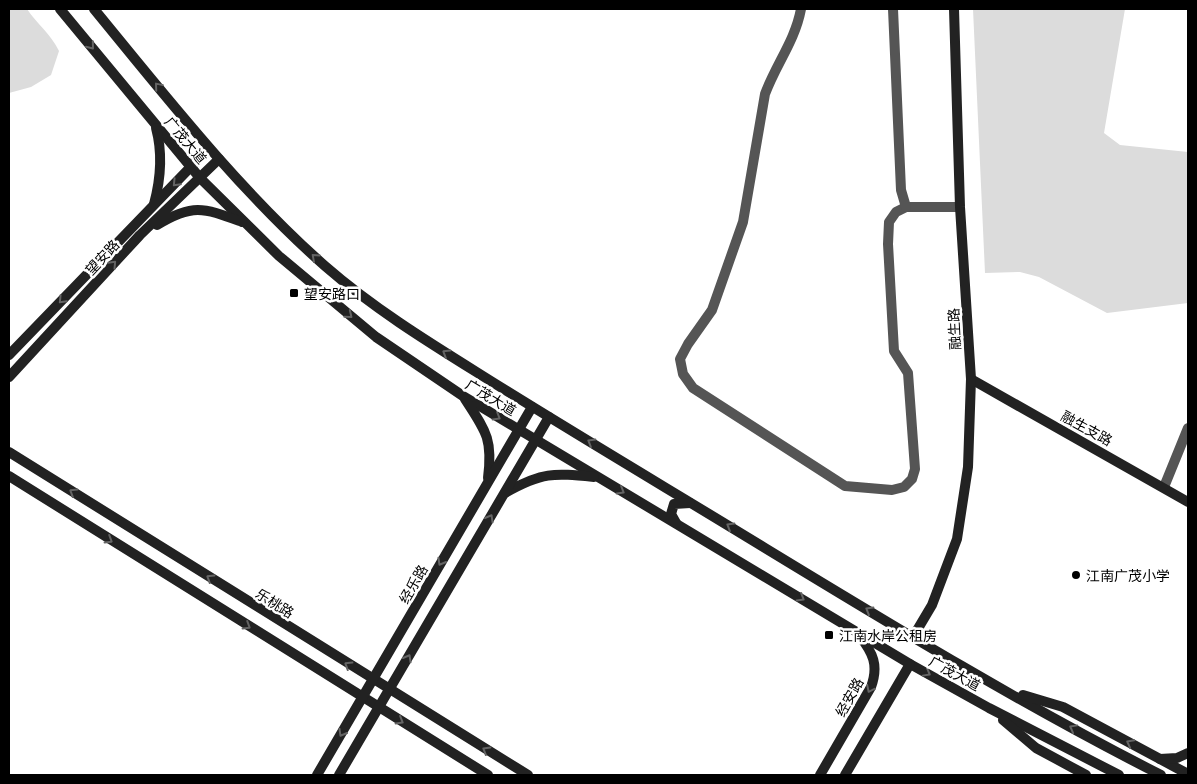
<svg xmlns="http://www.w3.org/2000/svg" width="1197" height="784" viewBox="0 0 1197 784" font-family="Lato,'Noto Sans SC',sans-serif">
  <style>
    .green { fill: #dcdcdc }
    .lines { fill: none; stroke-linecap: round; stroke-linejoin: round }
    .street { stroke: #555; stroke-width: 10 }
    .secondary { stroke: #222; stroke-width: 10 }
    .oneway { stroke: #646464 }
    .poi-dot { fill: #000; stroke: #fff; stroke-width: 2 }
    .labels { text-anchor: middle; dominant-baseline: central; stroke-width: 5; stroke-linejoin: round; paint-order: stroke }
    .street-label { font-size: 14px; fill: #000; stroke: #fff }
    .poi-label { font-size: 14px; fill: #000; stroke: #fff; text-anchor: start }
  </style>
  <rect width="100%" height="100%" fill="#fff"/>
  <g class="green">
    <path d="M 9,9 L 27,9 C 37,24 51,34 59,51 L 51,75 L 31,87 L 9,93 Z"/>
    <path d="M 973,9 L 1125,9 L 1104,133 L 1120,145 L 1188,152 L 1188,303 L 1107,313 L 1039,277 L 1020,272 L 985,273 Z"/>
  </g>
  <g class="lines">
    <g class="street">
      <path d="M 801,9 C 795,41 776,64 765,94 L 743,222 L 712,310 L 688,344 L 680,359 L 683,374 L 693,388 L 845,486 L 892,490 L 904,487 L 912,479 L 915,469 L 908,373 L 894,351 L 888,244 L 889,222 L 896,212 L 906,207 L 960,207"/>
      <path d="M 893,9 L 901,190 L 906,207"/>
      <path d="M 1164,487 L 1188,428"/>
    </g>
    <g class="secondary">
      <path d="M 60,9 L 200,178 L 279,256 L 376,337 L 463,396 L 910,664 L 989,708 L 1119,775"/>
      <path d="M 94,9 C 167,98 239,190 325,266 C 372,307 425,340 478,373 C 540,412 603,450 666,488 C 829,586 991,689 1161,775"/>
      <path d="M 154,204 C 161,178 163,154 156,128"/>
      <path d="M 157,225 C 193,203 204,208 242,222"/>
      <path d="M 9,355 L 209,148"/>
      <path d="M 9,377 L 140,235 L 219,159"/>
      <path d="M 971,379 L 1188,502"/>
      <path d="M 465,399 C 486,431 493,439 488,478"/>
      <path d="M 9,452 L 528,775"/>
      <path d="M 9,476 L 488,775"/>
      <path d="M 505,493 C 542,472 553,473 594,477"/>
      <path d="M 676,523 L 671,514 L 674,504 L 690,503"/>
      <path d="M 913,637 L 932,605 L 957,539 L 968,467 L 971,379 L 960,207 L 954,9"/>
      <path d="M 1023,695 L 1063,707 L 1188,774"/>
      <path d="M 1003,720 L 1036,748 L 1086,775"/>
      <path d="M 1160,759 L 1177,758 L 1188,753"/>
      <path d="M 317,775 L 532,407"/>
      <path d="M 339,775 L 549,417"/>
      <path d="M 820,775 L 871,687 C 879,665 873,653 859,635"/>
      <path d="M 845,775 L 910,664"/>
    </g>
  </g>
  <defs><path id="oneway-chevron" d="M-2-3.5L2.5 0L-2 3.5" fill="none" stroke-width="1.6" stroke-linecap="round" stroke-linejoin="round" transform="scale(1.25)"/></defs>
  <g class="oneway">
    <use href="#oneway-chevron" transform="translate(91 46) rotate(51)"/>
    <use href="#oneway-chevron" transform="translate(158 86) rotate(-130)"/>
    <use href="#oneway-chevron" transform="translate(176 183) rotate(134)"/>
    <use href="#oneway-chevron" transform="translate(315 257) rotate(-138)"/>
    <use href="#oneway-chevron" transform="translate(113 264) rotate(-47)"/>
    <use href="#oneway-chevron" transform="translate(62 300) rotate(134)"/>
    <use href="#oneway-chevron" transform="translate(349 315) rotate(39)"/>
    <use href="#oneway-chevron" transform="translate(446 353) rotate(-148)"/>
    <use href="#oneway-chevron" transform="translate(497 417) rotate(31)"/>
    <use href="#oneway-chevron" transform="translate(591 442) rotate(-149)"/>
    <use href="#oneway-chevron" transform="translate(621 491) rotate(31)"/>
    <use href="#oneway-chevron" transform="translate(73 492) rotate(-148)"/>
    <use href="#oneway-chevron" transform="translate(490 518) rotate(-60)"/>
    <use href="#oneway-chevron" transform="translate(730 526) rotate(-149)"/>
    <use href="#oneway-chevron" transform="translate(109 540) rotate(32)"/>
    <use href="#oneway-chevron" transform="translate(441 562) rotate(120)"/>
    <use href="#oneway-chevron" transform="translate(210 578) rotate(-148)"/>
    <use href="#oneway-chevron" transform="translate(801 598) rotate(31)"/>
    <use href="#oneway-chevron" transform="translate(869 610) rotate(-149)"/>
    <use href="#oneway-chevron" transform="translate(247 626) rotate(32)"/>
    <use href="#oneway-chevron" transform="translate(408 658) rotate(-60)"/>
    <use href="#oneway-chevron" transform="translate(348 665) rotate(-148)"/>
    <use href="#oneway-chevron" transform="translate(927 673) rotate(29)"/>
    <use href="#oneway-chevron" transform="translate(870 689) rotate(116)"/>
    <use href="#oneway-chevron" transform="translate(400 721) rotate(31)"/>
    <use href="#oneway-chevron" transform="translate(1073 728) rotate(-151)"/>
    <use href="#oneway-chevron" transform="translate(342 733) rotate(120)"/>
    <use href="#oneway-chevron" transform="translate(1130 743) rotate(-152)"/>
    <use href="#oneway-chevron" transform="translate(486 750) rotate(-149)"/>
  </g>
  <g class="poi-dot">
    <rect x="289" y="288" width="10" height="10" rx="2.5"/>
    <circle cx="1076" cy="575" r="5"/>
    <rect x="824" y="630" width="10" height="10" rx="2.5"/>
  </g>
  <g class="labels">
    <g class="street-label">
      <text transform="translate(186 140) rotate(50)">广茂大道</text>
      <text transform="translate(102 257) rotate(-47)">望安路</text>
      <text transform="translate(954 329) rotate(-93)">融生路</text>
      <text transform="translate(491 397) rotate(31)">广茂大道</text>
      <text transform="translate(1087 428) rotate(29)">融生支路</text>
      <text transform="translate(413 584) rotate(-60)">经乐路</text>
      <text transform="translate(275 603) rotate(32)">乐桃路</text>
      <text transform="translate(955 673) rotate(29)">广茂大道</text>
      <text transform="translate(849 697) rotate(-61)">经安路</text>
    </g>
    <g class="poi-label">
      <text x="304" y="293">望安路口</text>
      <text x="1086" y="575">江南广茂小学</text>
      <text x="839" y="635">江南水岸公租房</text>
    </g>
  </g>
  <rect width="1197" height="784" fill="none" stroke="#000000" stroke-width="20"/>
</svg>
